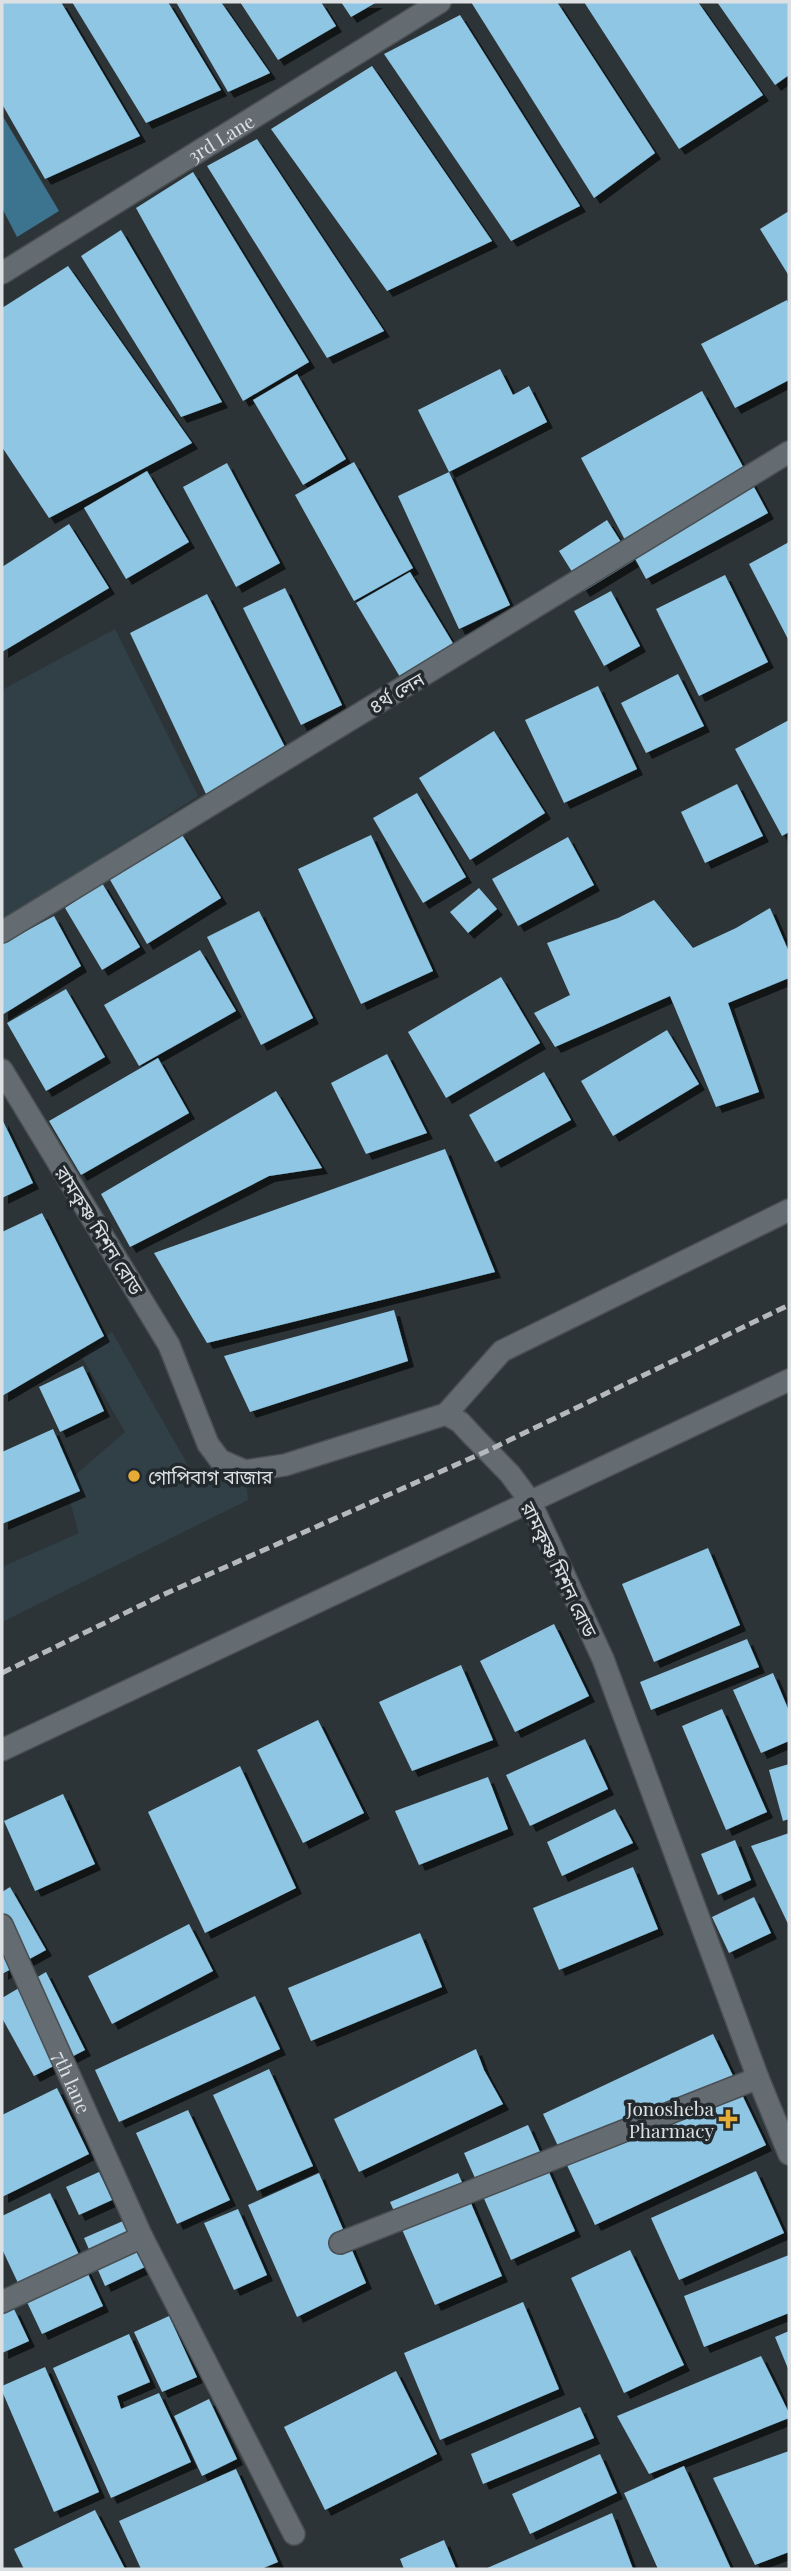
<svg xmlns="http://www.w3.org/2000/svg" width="791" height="2571" viewBox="0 0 791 2571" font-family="'Playfair Display','Noto Sans Bengali',serif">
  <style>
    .built { fill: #313f47 }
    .forest { fill: #3c738e }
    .building { fill: #8ec6e4; filter: url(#shadow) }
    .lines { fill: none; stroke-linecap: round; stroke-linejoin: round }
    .street-casing { stroke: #494f53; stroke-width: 24 }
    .street { stroke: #646c71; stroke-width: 21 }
    .rail { stroke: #b5b9bc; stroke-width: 5; stroke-dasharray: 10 5; stroke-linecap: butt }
    .poi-dot { fill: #e6ac36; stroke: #232a2e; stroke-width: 2.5 }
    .labels { text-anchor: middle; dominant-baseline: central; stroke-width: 7; stroke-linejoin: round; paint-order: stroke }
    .street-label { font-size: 19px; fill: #dce0e3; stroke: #232a2e }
    .poi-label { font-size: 19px; fill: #dce0e3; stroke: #232a2e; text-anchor: start }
  </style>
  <defs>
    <filter id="shadow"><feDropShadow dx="6" dy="6" stdDeviation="0" flood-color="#0009"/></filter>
  </defs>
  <rect width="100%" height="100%" fill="#2d3438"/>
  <g class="built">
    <path d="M 115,629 L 198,796 L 2,921 L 2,690 Z"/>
    <path d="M 112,1332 L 197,1481 L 223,1454 L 245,1471 L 248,1500 L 2,1622 L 2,1567 L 79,1533 L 65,1484 L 125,1432 L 82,1357 Z"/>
  </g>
  <path class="forest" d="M 2,115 L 59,211 L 17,237 L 2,208 Z"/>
  <g class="building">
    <path d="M 2,2 L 61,2 L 140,136 L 45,179 L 2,104 Z"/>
    <path d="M 72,2 L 168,2 L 221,90 L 146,123 Z"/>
    <path d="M 176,2 L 221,2 L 270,73 L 228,92 Z"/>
    <path d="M 240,2 L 321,2 L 336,26 L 278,60 Z"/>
    <path d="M 341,2 L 377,2 L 351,17 Z"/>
    <path d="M 471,2 L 557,2 L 655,153 L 594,198 Z"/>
    <path d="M 584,2 L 698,2 L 763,95 L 679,149 Z"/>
    <path d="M 717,2 L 789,2 L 789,75 L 775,85 Z"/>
    <path d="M 460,15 L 580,206 L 511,241 L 384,54 Z"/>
    <path d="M 372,66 L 492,241 L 387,291 L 271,129 Z"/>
    <path d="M 257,139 L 384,331 L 327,358 L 207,166 Z"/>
    <path d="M 193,172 L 309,362 L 243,401 L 136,208 Z"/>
    <path d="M 789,211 L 789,276 L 760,229 Z"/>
    <path d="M 121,230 L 222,402 L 181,417 L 81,256 Z"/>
    <path d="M 68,266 L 192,443 L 49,518 L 2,447 L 2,308 Z"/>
    <path d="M 787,300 L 789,306 L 789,380 L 735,408 L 701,344 Z"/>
    <path d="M 500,369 L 513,395 L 529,386 L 547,422 L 449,472 L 510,605 L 459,629 L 398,496 L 449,472 L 418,410 Z"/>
    <path d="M 297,374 L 346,459 L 303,485 L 253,400 Z"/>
    <path d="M 702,391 L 768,513 L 646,579 L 581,458 Z"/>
    <path d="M 354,462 L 413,568 L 354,601 L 295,495 Z"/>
    <path d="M 227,463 L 280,563 L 236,587 L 183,487 Z"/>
    <path d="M 147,471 L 189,542 L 126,579 L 84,508 Z"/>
    <path d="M 607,520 L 633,561 L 584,591 L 559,551 Z"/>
    <path d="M 69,524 L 109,588 L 2,652 L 2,567 Z"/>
    <path d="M 789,542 L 789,641 L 749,564 Z"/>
    <path d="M 410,572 L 457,650 L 403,682 L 356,603 Z"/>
    <path d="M 725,575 L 768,662 L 699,696 L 656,609 Z"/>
    <path d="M 285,588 L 342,705 L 301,725 L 243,608 Z"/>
    <path d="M 611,591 L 640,646 L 604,666 L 574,611 Z"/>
    <path d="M 207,594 L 288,753 L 206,794 L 130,633 Z"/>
    <path d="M 678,674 L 704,726 L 646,753 L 621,703 Z"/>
    <path d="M 598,686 L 637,769 L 564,803 L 525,720 Z"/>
    <path d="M 789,720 L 789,832 L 782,836 L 735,749 Z"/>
    <path d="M 494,731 L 545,813 L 470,860 L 419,778 Z"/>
    <path d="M 737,784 L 763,836 L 705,863 L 681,812 Z"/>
    <path d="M 417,793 L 466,877 L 423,903 L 373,818 Z"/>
    <path d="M 181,833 L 221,898 L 147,944 L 109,878 Z"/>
    <path d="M 371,835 L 433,971 L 361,1004 L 298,869 Z"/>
    <path d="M 568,837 L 594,885 L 518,926 L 492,879 Z"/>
    <path d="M 102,883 L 140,947 L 102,970 L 65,908 Z"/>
    <path d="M 479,888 L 497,909 L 468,933 L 450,912 Z"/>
    <path d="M 654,900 L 693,948 L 736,928 L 770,908 L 789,952 L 789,978 L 728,1003 L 759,1092 L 716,1107 L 670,996 L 555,1047 L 534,1013 L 570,995 L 547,943 L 618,918 Z"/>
    <path d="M 259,911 L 313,1018 L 261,1045 L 207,937 Z"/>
    <path d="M 54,916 L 81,966 L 2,1015 L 2,944 Z"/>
    <path d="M 200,950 L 236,1011 L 139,1066 L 104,1005 Z"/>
    <path d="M 501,977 L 540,1043 L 446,1098 L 408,1032 Z"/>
    <path d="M 66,989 L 105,1057 L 46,1091 L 7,1023 Z"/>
    <path d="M 667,1030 L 699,1084 L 613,1136 L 581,1081 Z"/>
    <path d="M 387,1054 L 427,1133 L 366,1154 L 331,1083 Z"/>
    <path d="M 158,1058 L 189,1113 L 81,1175 L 49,1121 Z"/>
    <path d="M 544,1072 L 571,1120 L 495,1162 L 469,1115 Z"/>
    <path d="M 276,1091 L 322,1168 L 269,1176 L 130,1247 L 101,1194 Z"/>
    <path d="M 2,1119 L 33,1183 L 2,1198 Z"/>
    <path d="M 445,1149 L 495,1272 L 207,1343 L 154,1253 Z"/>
    <path d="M 42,1213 L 104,1336 L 2,1396 L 2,1232 Z"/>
    <path d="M 394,1310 L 408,1361 L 250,1412 L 224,1356 Z"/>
    <path d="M 83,1366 L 104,1411 L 60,1432 L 39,1387 Z"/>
    <path d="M 53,1429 L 80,1491 L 2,1524 L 2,1452 Z"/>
    <path d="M 708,1548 L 740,1625 L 654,1662 L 622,1584 Z"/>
    <path d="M 554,1624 L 589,1696 L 515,1732 L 480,1661 Z"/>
    <path d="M 747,1639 L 759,1667 L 651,1710 L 640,1682 Z"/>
    <path d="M 461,1665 L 493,1740 L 412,1771 L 379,1702 Z"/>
    <path d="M 773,1673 L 789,1711 L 789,1741 L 761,1753 L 733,1690 Z"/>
    <path d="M 722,1709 L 767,1812 L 726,1830 L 682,1726 Z"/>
    <path d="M 318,1720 L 364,1813 L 303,1843 L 257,1750 Z"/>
    <path d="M 585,1739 L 608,1789 L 530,1826 L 506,1775 Z"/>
    <path d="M 789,1764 L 789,1819 L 783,1821 L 769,1770 Z"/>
    <path d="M 240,1766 L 296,1888 L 205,1933 L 148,1812 Z"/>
    <path d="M 488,1777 L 508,1829 L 419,1865 L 395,1811 Z"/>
    <path d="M 63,1794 L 95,1864 L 35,1891 L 4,1821 Z"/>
    <path d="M 615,1809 L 633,1843 L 562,1876 L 547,1842 Z"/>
    <path d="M 789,1833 L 789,1926 L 751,1846 Z"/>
    <path d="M 735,1840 L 751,1880 L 718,1895 L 701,1854 Z"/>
    <path d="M 633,1867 L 658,1929 L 559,1970 L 533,1908 Z"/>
    <path d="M 10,1887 L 46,1950 L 2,1974 L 2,1892 Z"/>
    <path d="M 754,1897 L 771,1933 L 729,1953 L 712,1917 Z"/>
    <path d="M 189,1924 L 213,1971 L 112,2024 L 88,1976 Z"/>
    <path d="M 420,1933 L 442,1987 L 311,2041 L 288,1988 Z"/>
    <path d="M 46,1972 L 85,2050 L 34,2076 L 2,2018 L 2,1998 Z"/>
    <path d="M 255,1996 L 280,2049 L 119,2122 L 95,2070 Z"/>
    <path d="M 713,2034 L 766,2145 L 595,2225 L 543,2114 Z"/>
    <path d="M 476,2049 L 484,2070 L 503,2104 L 359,2172 L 334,2119 Z"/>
    <path d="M 269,2069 L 313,2166 L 257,2191 L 213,2095 Z"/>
    <path d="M 57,2088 L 89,2154 L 2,2197 L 2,2115 Z"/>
    <path d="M 188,2110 L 230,2200 L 177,2224 L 136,2133 Z"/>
    <path d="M 528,2125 L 575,2231 L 511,2260 L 464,2153 Z"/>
    <path d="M 756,2171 L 784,2233 L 679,2280 L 651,2218 Z"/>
    <path d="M 99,2172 L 112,2200 L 79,2215 L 66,2187 Z"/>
    <path d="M 319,2173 L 366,2283 L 297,2317 L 248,2205 Z"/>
    <path d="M 458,2173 L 502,2276 L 435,2305 L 390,2202 Z"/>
    <path d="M 50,2193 L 103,2306 L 42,2334 L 2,2249 L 2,2216 Z"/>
    <path d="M 238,2209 L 267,2275 L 234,2290 L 204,2223 Z"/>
    <path d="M 123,2221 L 145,2267 L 105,2286 L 84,2238 Z"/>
    <path d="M 630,2250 L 684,2365 L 624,2393 L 571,2278 Z"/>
    <path d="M 789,2255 L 789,2313 L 704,2347 L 684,2296 Z"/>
    <path d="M 523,2302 L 559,2389 L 440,2440 L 404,2353 Z"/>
    <path d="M 14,2309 L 29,2341 L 2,2353 L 2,2315 Z"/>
    <path d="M 169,2316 L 197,2377 L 162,2392 L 134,2332 Z"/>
    <path d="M 789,2331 L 789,2371 L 775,2337 Z"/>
    <path d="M 129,2334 L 150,2382 L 117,2396 L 121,2409 L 159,2393 L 191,2462 L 111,2498 L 53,2368 Z"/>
    <path d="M 761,2356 L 789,2413 L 789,2418 L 649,2474 L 617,2416 Z"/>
    <path d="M 45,2367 L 99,2492 L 54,2512 L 2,2391 L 2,2386 Z"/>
    <path d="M 396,2371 L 437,2454 L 325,2510 L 284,2427 Z"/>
    <path d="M 209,2399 L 237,2459 L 202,2476 L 174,2416 Z"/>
    <path d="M 580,2407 L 594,2438 L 483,2484 L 471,2454 Z"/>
    <path d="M 789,2451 L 789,2552 L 755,2565 L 713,2478 Z"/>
    <path d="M 600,2454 L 617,2493 L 530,2534 L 512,2494 Z"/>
    <path d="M 684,2466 L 731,2569 L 658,2569 L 624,2493 Z"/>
    <path d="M 236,2469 L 278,2562 L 261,2569 L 141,2569 L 119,2521 Z"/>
    <path d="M 95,2510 L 125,2569 L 24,2569 L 14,2549 Z"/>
    <path d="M 612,2513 L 633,2569 L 485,2569 Z"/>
    <path d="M 444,2540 L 456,2569 L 404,2569 L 400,2559 Z"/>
  </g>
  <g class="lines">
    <defs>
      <g id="street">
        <path id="s1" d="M 2,273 L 440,2"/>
        <path d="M 2,932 L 789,452"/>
        <path d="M 2,1070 L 169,1345 L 208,1444 L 220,1460 L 245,1471 L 285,1465 L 446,1414 L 460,1422 L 473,1436 L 510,1474 L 530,1501 L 603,1659 L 758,2078 L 789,2154"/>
        <path d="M 446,1414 L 502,1351 L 789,1210"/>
        <path d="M 2,1750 L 789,1380"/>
        <path id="s2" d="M 2,1925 L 142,2237 L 2,2302"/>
        <path d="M 142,2237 L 294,2534"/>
        <path d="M 340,2243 L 758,2078"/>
      </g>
    </defs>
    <use href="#street" class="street-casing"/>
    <use href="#street" class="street"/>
    <path class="rail" d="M 2,1673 L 158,1597 L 487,1451 L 789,1305"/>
  </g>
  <g class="poi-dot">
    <circle cx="134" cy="1476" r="7"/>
    <path d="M724.5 2108.5h7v7h7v7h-7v7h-7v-7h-7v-7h7z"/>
  </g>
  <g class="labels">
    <g class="street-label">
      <text stroke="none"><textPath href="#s1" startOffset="257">3rd Lane</textPath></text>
      <text transform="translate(396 692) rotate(-31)">৪র্থ লেন</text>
      <text transform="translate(100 1230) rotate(58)">রামকৃষ্ণ মিশন রোড</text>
      <text transform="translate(560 1569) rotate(64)">রামকৃষ্ণ মিশন রোড</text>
      <text stroke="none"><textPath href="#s2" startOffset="172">7th lane</textPath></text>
    </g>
    <g class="poi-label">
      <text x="148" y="1476">গোপিবাগ বাজার</text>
      <text x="714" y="2108" text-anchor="end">Jonosheba<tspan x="714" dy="22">Pharmacy</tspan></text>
    </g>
  </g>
  <rect width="791" height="2571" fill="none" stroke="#dce0e3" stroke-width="7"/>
</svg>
